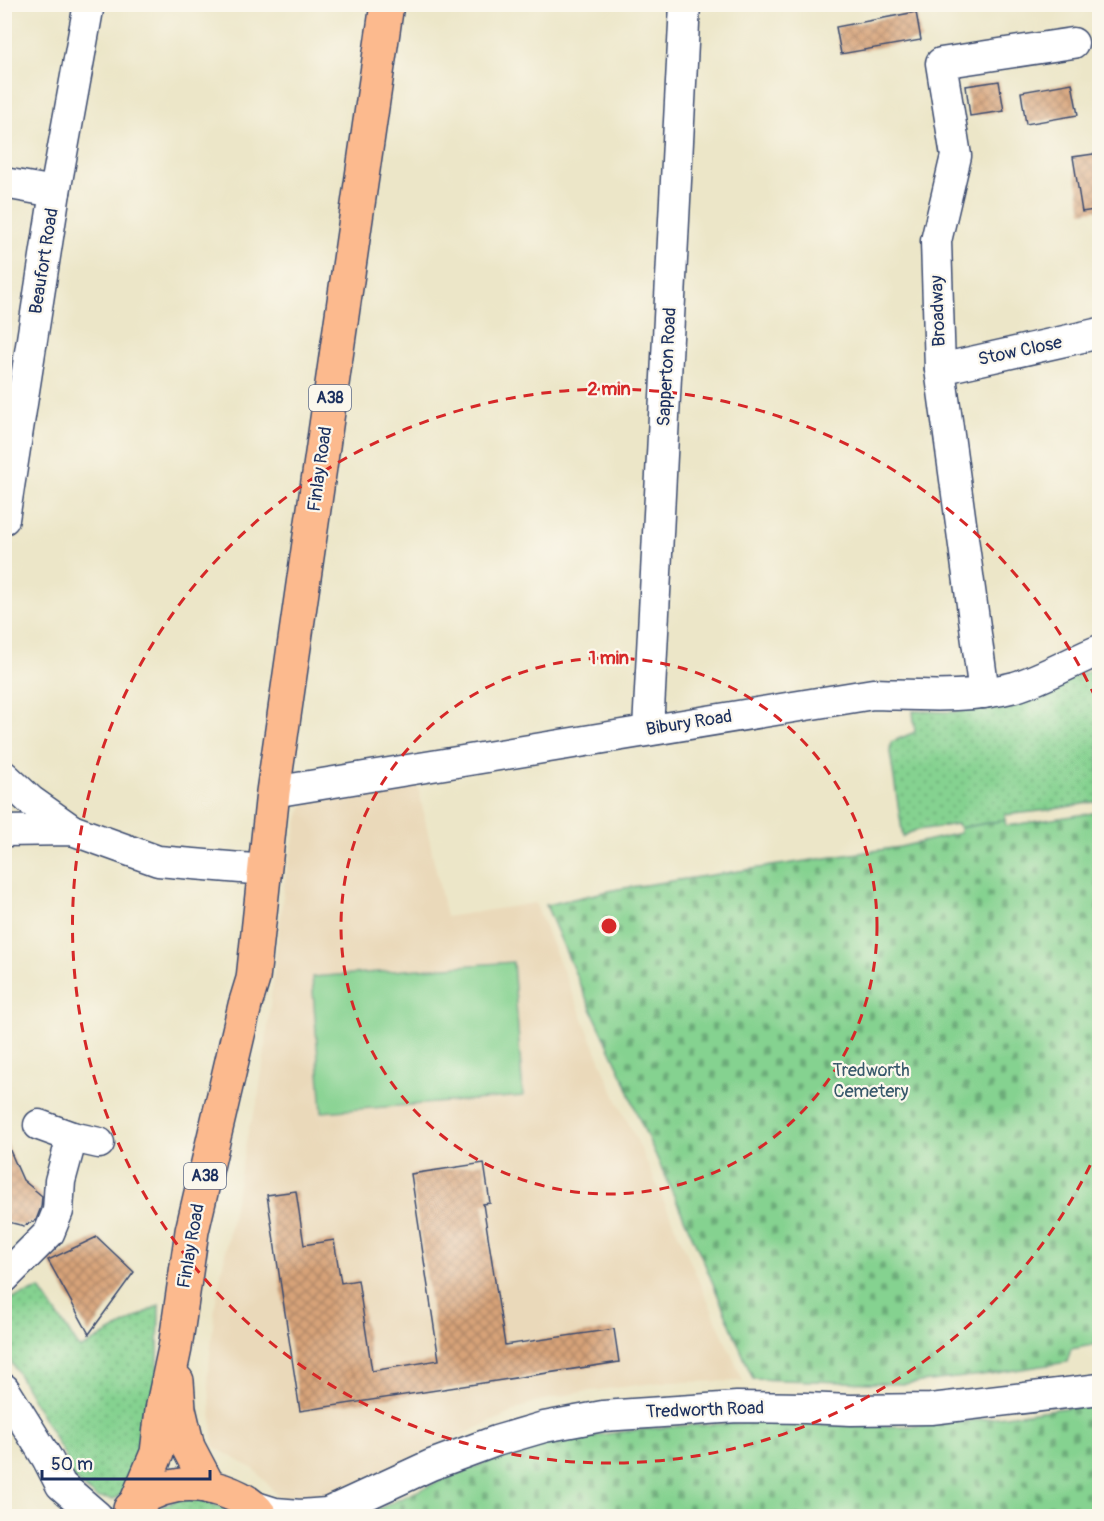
<svg xmlns="http://www.w3.org/2000/svg" width="1104" height="1521" viewBox="0 0 1104 1521" font-family="Pangolin,sans-serif">
  <style>
    .built { fill: #ead9ba }
    .grass { fill: url(#grass-dots); stroke: #508077; stroke-width: 1.5 }
    .cemetery { fill: url(#cemetery-stones); stroke: #508077; stroke-width: 1.5 }
    .pitch { fill: #85d290; stroke: #508077; stroke-width: 1.5 }
    .building { fill: url(#building-cross-hatch) }
    .lines { fill: none; stroke-linecap: round; stroke-linejoin: round }
    .minor-casing { stroke: #3a4a6e; stroke-width: 33 }
    .highway-casing { stroke: #3a4a6e; stroke-width: 36 }
    .minor { stroke: #fff; stroke-width: 30 }
    .highway { stroke: #fcba8e; stroke-width: 33 }
    .ring { fill: none; stroke: #d62828; stroke-width: 3; stroke-dasharray: 10 8 }
    .labels { text-anchor: middle; dominant-baseline: central; stroke-width: 4.5; stroke-linejoin: round; paint-order: stroke }
    .shield { fill: #fbf7ec; stroke: #5e6b89; stroke-width: 1.5 }
    .shield-label { font-size: 16px; font-weight: bold; fill: #1b2f5e }
    .street-label { font-size: 18px; fill: #1b2f5e; stroke: #fbf7ec }
    .park-label { font-size: 18px; fill: #36586a; stroke: #fbf7ec }
    .centre { fill: #d62828; stroke: #fbf7ec; stroke-width: 3 }
    .ring-label { font-size: 18px; text-anchor: middle; font-weight: bold; fill: #d62828; stroke: #fbf7ec; stroke-width: 4.5; stroke-linejoin: round; paint-order: stroke }
  </style>
  <defs>
    <pattern id="grass-dots" width="8" height="8" patternUnits="userSpaceOnUse" patternTransform="scale(1.5)"><rect width="8" height="8" fill="#85d290"/><path d="M2 2h.1M6 6h.1" fill="none" stroke="#6cab79" stroke-width="1.8" stroke-linecap="round"/></pattern>
    <pattern id="cemetery-stones" width="16" height="16" patternUnits="userSpaceOnUse" patternTransform="scale(1.5)"><rect width="16" height="16" fill="#85d290"/><path d="M2 7V4a2 2 0 0 1 4 0v3zM10 15v-3a2 2 0 0 1 4 0v3z" fill="#6cab79"/></pattern>
    <pattern id="building-cross-hatch" width="8" height="8" patternUnits="userSpaceOnUse" patternTransform="scale(1.5)"><rect width="8" height="8" fill="#d7a378"/><path d="M0 0l8 8M0 8l8-8" fill="none" stroke="#ae8566"/></pattern>
  </defs>
  <rect width="100%" height="100%" fill="#fbf7ec"/>
  <filter id="ink" filterUnits="userSpaceOnUse"><feTurbulence type="fractalNoise" baseFrequency=".0167" numOctaves="2"/><feDisplacementMap in="SourceGraphic" scale="12" xChannelSelector="R" yChannelSelector="G"/><feConvolveMatrix kernelMatrix="1 2 1 2 8 2 1 2 1" color-interpolation-filters="sRGB"/></filter>
  <filter id="wash" filterUnits="userSpaceOnUse"><feTurbulence type="fractalNoise" baseFrequency=".008" numOctaves="4" result="noise"/><feDisplacementMap in="SourceGraphic" scale="24" xChannelSelector="R" yChannelSelector="G"/><feGaussianBlur stdDeviation="1.35" result="paint"/><feColorMatrix in="noise" values="0 0 0 0 0 0 0 0 0 0 0 0 0 0 0 0 0 1.4 0 .05"/><feComposite in="paint" operator="in"/></filter>
  <g filter="url(#wash)">
    <rect width="100%" height="100%" fill="#ece6c8"/>
    <path class="built" d="M 417,782 L 446,917 L 535,903 L 618,1103 L 637,1140 L 743,1381 L 662,1382 L 582,1392 L 534,1402 L 293,1513 L 254,1469 L 214,1447 L 208,1376 L 215,1305 L 249,1127 L 257,1105 L 263,1066 L 285,878 L 299,815 L 302,807 L 313,800 Z"/>
    <g class="grass">
      <path d="M 1099,667 L 1099,801 L 1049,810 L 1005,815 L 1005,820 L 960,828 L 957,824 C 948,825 940,828 931,828 C 919,830 913,829 903,837 L 890,752 L 891,742 L 915,732 L 913,711 L 954,712 L 1016,702 Z"/>
      <path d="M 40,1289 L 80,1349 L 159,1305 L 157,1411 L 146,1467 L 120,1496 L 114,1499 L 97,1498 L 69,1475 L 65,1456 L 5,1351 L 4,1301 Z"/>
      <path d="M 188,1495 L 246,1516 L 141,1516 Z"/>
    </g>
    <g class="cemetery">
      <path d="M 1099,812 L 1099,1351 L 1097,1344 L 1071,1349 L 1067,1362 L 990,1374 L 904,1384 L 753,1379 L 704,1262 L 638,1116 L 624,1079 L 581,987 L 546,905 L 618,889 L 900,847 L 960,833 L 960,828 L 1005,820 L 1006,826 Z"/>
      <path d="M 1099,1404 L 1099,1516 L 363,1516 C 423,1488 483,1460 548,1443 C 567,1438 587,1436 606,1434 C 654,1427 703,1424 751,1423 C 804,1421 857,1428 910,1426 C 974,1423 1036,1410 1099,1404 Z"/>
    </g>
    <path class="pitch" d="M 513,962 L 523,1096 L 322,1112 L 312,977 Z"/>
    <g id="blocks">
      <g class="building">
        <path d="M 916,12 L 921,40 L 841,54 L 836,27 Z"/>
        <path d="M 999,81 L 1004,111 L 970,116 L 966,86 Z"/>
        <path d="M 1072,83 L 1078,115 L 1026,124 L 1021,92 Z"/>
        <path d="M 1100,153 L 1100,209 L 1082,212 L 1073,157 Z"/>
        <path d="M 4,1137 L 23,1180 L 42,1196 L 41,1207 L 36,1220 L 24,1226 L 4,1221 Z"/>
        <path d="M 484,1163 L 490,1203 L 483,1204 L 505,1345 L 614,1329 L 619,1362 L 300,1411 L 267,1195 L 296,1191 L 304,1245 L 334,1240 L 341,1283 L 358,1280 L 372,1371 L 439,1360 L 411,1174 Z"/>
        <path d="M 97,1237 L 134,1272 L 89,1334 L 48,1260 Z"/>
      </g>
    </g>
  </g>
  <g filter="url(#ink)">
    <use href="#blocks" fill-opacity="0" stroke="#3a4a6e" stroke-width="1.5"/>
    <g class="lines">
      <defs>
        <g id="minor">
          <path d="M 4,183 L 55,192"/>
          <path d="M 940,369 L 1100,333"/>
          <path d="M 4,519 L 55,192 L 89,4"/>
          <path d="M 984,693 L 940,369 L 936,241 L 956,156 L 941,63 L 1073,43"/>
          <path d="M 648,730 L 685,4"/>
          <path d="M 4,776 L 31,801 L 72,830"/>
          <path d="M 273,792 L 873,694 C 920,695 969,699 1015,687 C 1042,679 1073,661 1100,650"/>
          <path d="M 4,831 L 72,830 L 158,861 L 253,869"/>
          <path d="M 39,1125 L 72,1137 L 99,1143"/>
          <path d="M 4,1278 L 49,1233 L 58,1211 L 60,1181 L 72,1137"/>
          <path d="M 4,1389 L 47,1458 L 61,1485 L 97,1516"/>
          <path d="M 256,1507 L 275,1513 L 300,1515 L 327,1513 L 431,1465 L 496,1441 L 544,1427 L 603,1416 L 737,1407 L 805,1408 L 851,1410 L 931,1409 L 1100,1389"/>
        </g>
        <g id="highway">
          <path d="M 177,1381 L 179,1409 L 188,1447 L 209,1487"/>
          <path d="M 136,1503 L 157,1453 L 162,1410 L 175,1348 L 192,1231 L 245,1005 L 253,979 L 273,792 L 387,4"/>
          <path d="M 130,1509 C 142,1496 158,1489 175,1486 C 201,1480 247,1494 261,1516"/>
        </g>
      </defs>
      <use href="#minor" class="minor-casing"/>
      <use href="#highway" class="highway-casing"/>
      <use href="#minor" class="minor"/>
      <use href="#highway" class="highway"/>
    </g>
  </g>
  <g class="ring">
    <circle cx="609" cy="926" r="268"/>
    <path d="M1098 1149A537 537 0 1 1 1098 703"/>
  </g>
  <g class="labels">
    <g class="shield">
      <rect x="309" y="385" width="42" height="26" rx="4.5"/>
      <rect x="184" y="1163" width="42" height="26" rx="4.5"/>
    </g>
    <g class="shield-label">
      <text x="330" y="398">A38</text>
      <text x="205" y="1176">A38</text>
    </g>
    <g class="street-label">
      <text transform="translate(44 261) rotate(-81)">Beaufort Road</text>
      <text transform="translate(938 311) rotate(-92)">Broadway</text>
      <text transform="translate(1020 351) rotate(-12)">Stow Close</text>
      <text transform="translate(667 367) rotate(-87)">Sapperton Road</text>
      <text transform="translate(320 469) rotate(-82)">Finlay Road</text>
      <text transform="translate(689 723) rotate(-9)">Bibury Road</text>
      <text transform="translate(191 1246) rotate(-80)">Finlay Road</text>
      <text transform="translate(705 1410) rotate(-2)">Tredworth Road</text>
    </g>
    <g class="park-label">
      <text x="871" y="1070">Tredworth<tspan x="871" dy="21">Cemetery</tspan></text>
    </g>
  </g>
  <circle cx="609" cy="926" r="9" class="centre"/>
  <g class="ring-label">
    <text x="609" y="395">2 min</text>
    <text x="609" y="664">1 min</text>
  </g>
  <rect width="1104" height="1521" fill="none" stroke="#fbf7ec" stroke-width="24"/>
  <path d="M42 1470v9h168v-9" fill="none" stroke="#1b2f5e" stroke-width="3"/>
  <text x="51" y="1470" font-size="18" fill="#1b2f5e" stroke="#fbf7ec" stroke-width="4.5" paint-order="stroke">50 m</text>
</svg>
